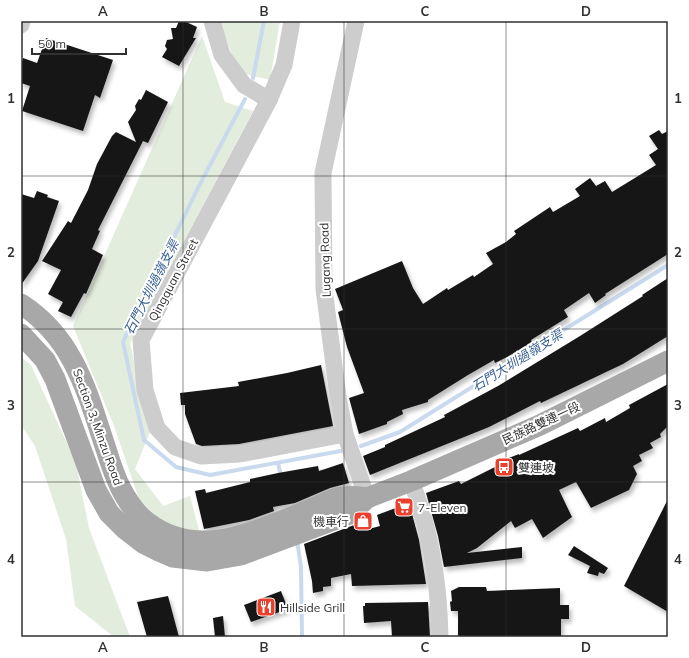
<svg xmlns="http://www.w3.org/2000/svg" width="689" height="658" viewBox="0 0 689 658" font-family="Mulish,'Noto Sans TC',sans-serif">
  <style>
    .green { fill: #e3eddd }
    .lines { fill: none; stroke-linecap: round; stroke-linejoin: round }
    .stream { stroke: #c9d9ee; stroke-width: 4 }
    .building { fill: #171717; filter: url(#shadow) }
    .minor { stroke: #cdcdcd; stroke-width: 17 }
    .major { stroke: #a8a8a8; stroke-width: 21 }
    .grid { fill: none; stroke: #303030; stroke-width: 1; stroke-opacity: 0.55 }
    .labels { text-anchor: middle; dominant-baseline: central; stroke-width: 4; stroke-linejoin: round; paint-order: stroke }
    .street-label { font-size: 12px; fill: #303030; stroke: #fff }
    .poi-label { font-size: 12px; fill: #303030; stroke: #fff; text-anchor: start }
    .water-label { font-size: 13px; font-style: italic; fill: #3a6295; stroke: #fff }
    .neatline { fill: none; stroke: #303030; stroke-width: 1.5 }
    .grid-label { font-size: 13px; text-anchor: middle; font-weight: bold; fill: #303030 }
  </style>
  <defs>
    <filter id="shadow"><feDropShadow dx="2.5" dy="4" stdDeviation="2" flood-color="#0004"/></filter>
  </defs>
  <rect width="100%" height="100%" fill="#fff"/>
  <g class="green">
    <path d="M 219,21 L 280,21 L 270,80 L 241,73 L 234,60 Z"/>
    <path d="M 202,36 L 225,102 L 253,111 L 130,343 L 150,432 L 135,469 L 163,506 L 190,496 L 200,534 L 166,526 L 139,499 L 114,426 L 73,326 Z"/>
    <path d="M 21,357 L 31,365 L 76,463 L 89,528 L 130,637 L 114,637 L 75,606 L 66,539 L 35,446 L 21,425 Z"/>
  </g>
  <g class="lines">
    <g class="stream">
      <path d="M 253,78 L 264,21"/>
      <path d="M 245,99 L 199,186 L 123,342 L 144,440 L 176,467 L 210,475 L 346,450"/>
      <path d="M 361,446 L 400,432 L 668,265"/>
      <path d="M 278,463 L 281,476"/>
      <path d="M 297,540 L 301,567 L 302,637"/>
    </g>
  </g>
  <g class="building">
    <path d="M 179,21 L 184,21 L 197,27 L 193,38 L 196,38 L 179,66 L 162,57 L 167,49 L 165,46 L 167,40 L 173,39 L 171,28 L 176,28 Z"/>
    <path d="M 46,38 L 113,60 L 100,98 L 95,95 L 83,131 L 22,111 L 30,86 L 21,83 L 21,65 L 23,58 L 37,63 Z"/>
    <path d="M 146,90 L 168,102 L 148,143 L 143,141 L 98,230 L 100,231 L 92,249 L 103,255 L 86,294 L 84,293 L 71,317 L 58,311 L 63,302 L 48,294 L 61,270 L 42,261 L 68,221 L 71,223 L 88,190 L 97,164 L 112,136 L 116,132 L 136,142 L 128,122 L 136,110 L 135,106 L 139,99 L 141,100 Z"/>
    <path d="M 659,130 L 662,134 L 668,131 L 668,254 L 605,294 L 606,295 L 595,303 L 589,293 L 564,310 L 568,317 L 531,340 L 532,342 L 507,357 L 495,363 L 494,360 L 468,375 L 428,400 L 428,402 L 402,410 L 403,414 L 387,422 L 387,424 L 359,434 L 349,398 L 364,393 L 347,347 L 338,312 L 343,310 L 335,289 L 402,261 L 413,288 L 423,304 L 447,288 L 448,290 L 473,275 L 474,277 L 493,264 L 486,253 L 506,242 L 516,234 L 514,231 L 550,207 L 553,212 L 580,196 L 575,189 L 590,178 L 596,186 L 605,181 L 612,192 L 656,165 L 649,155 L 658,149 L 649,136 Z"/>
    <path d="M 37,191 L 48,195 L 47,197 L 59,201 L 38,261 L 21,285 L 21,194 L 34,198 Z"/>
    <path d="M 668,278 L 668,336 L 623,364 L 541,403 L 540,401 L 489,427 L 370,475 L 363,456 L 385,447 L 385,445 L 445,417 L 444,415 L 498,386 L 580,336 L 643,296 L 642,295 Z"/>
    <path d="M 321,365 L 333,426 L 239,444 L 202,446 L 196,444 L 185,414 L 185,405 L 181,405 L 180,393 L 239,386 L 238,382 L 287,373 Z"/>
    <path d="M 668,384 L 668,426 L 660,434 L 661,437 L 650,443 L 653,448 L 639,455 L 642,461 L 633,466 L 637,474 L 629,490 L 591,508 L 576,482 L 559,490 L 572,517 L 543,538 L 532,519 L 515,528 L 511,521 L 477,548 L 467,553 L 522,547 L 522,558 L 444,567 L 438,536 L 426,493 L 459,481 L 461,484 L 503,463 L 501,461 L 519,454 L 519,455 L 578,428 L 580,431 L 605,418 L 606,422 L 630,408 L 629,405 Z"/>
    <path d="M 343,463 L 349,483 L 330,488 L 295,503 L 273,507 L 274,511 L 249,520 L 204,529 L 195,491 L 205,489 L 206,493 L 250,482 L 250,479 L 278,473 L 318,466 L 319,471 Z"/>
    <path d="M 668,499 L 668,612 L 624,586 Z"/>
    <path d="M 409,503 L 419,540 L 426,584 L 352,586 L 351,574 L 331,578 L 331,586 L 323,587 L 323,591 L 313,593 L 312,581 L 304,544 L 354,525 L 362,520 L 365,530 L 380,526 L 377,515 Z"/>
    <path d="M 574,546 L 608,568 L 604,574 L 599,572 L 598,576 L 587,573 L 590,566 L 568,555 Z"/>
    <path d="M 459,587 L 486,587 L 487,591 L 560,588 L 560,605 L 569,605 L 569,619 L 561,619 L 561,637 L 458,637 L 458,611 L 451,611 L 450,602 L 452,601 L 451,591 Z"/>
    <path d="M 281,591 L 288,609 L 251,622 L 244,605 Z"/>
    <path d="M 168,596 L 179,637 L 147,637 L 137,602 Z"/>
    <path d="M 428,602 L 430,637 L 392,637 L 391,621 L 364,623 L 363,606 L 365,606 L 365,603 Z"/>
    <path d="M 223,616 L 225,637 L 215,637 L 213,618 Z"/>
  </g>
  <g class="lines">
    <g class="minor">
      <path d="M 212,21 L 222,55 L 244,85 L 269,100"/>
      <path d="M 292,21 L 284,65 L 269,100 L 141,340 L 145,390 L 157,428 L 175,447 L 201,456 L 240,454 L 345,434"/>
      <path d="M 356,21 L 323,173 L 324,289 L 338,396 L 345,434 L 367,498"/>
      <path d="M 21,25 L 22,21"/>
      <path d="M 411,481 C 431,531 439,583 440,637"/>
    </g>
    <g class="major">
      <path d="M 21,304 C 74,338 87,392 106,449 C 114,475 124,504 147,522 C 199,562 257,530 309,510 C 320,506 332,498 343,497 C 351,496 360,497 367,498"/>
      <path d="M 21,334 L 45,360 L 55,379 L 96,490 L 109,513 L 125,529 L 143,543 L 159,551 L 173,557 L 207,561 L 241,555 L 350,514 L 367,498 L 411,481 L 540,425 L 668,361"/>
    </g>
  </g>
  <path class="grid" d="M 183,21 L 183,637M 344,21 L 344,637M 506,21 L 506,637M 21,176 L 668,176M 21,329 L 668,329M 21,482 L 668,482"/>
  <defs>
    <symbol id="bus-square" viewBox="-11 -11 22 22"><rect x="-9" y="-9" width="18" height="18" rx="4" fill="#eb402d" stroke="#fff"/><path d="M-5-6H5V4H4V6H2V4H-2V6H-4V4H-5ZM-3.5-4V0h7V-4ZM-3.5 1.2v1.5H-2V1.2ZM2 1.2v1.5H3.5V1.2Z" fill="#fff"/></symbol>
    <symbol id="supermarket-square" viewBox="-11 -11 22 22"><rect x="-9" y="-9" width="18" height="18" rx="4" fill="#eb402d" stroke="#fff"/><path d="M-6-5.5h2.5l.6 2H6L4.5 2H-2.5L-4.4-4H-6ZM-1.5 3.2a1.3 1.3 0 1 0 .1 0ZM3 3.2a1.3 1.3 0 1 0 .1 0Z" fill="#fff"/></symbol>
    <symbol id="shop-square" viewBox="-11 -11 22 22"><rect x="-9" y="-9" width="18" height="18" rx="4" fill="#eb402d" stroke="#fff"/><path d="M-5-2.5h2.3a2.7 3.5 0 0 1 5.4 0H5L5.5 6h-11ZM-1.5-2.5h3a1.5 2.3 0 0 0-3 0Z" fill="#fff"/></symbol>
    <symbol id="restaurant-square" viewBox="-11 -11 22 22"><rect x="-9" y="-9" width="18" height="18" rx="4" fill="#eb402d" stroke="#fff"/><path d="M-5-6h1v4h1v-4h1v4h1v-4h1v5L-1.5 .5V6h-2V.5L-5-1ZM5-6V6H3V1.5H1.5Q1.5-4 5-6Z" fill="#fff"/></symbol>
  </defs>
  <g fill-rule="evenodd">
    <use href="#bus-square" x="493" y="456" width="22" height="22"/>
    <use href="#supermarket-square" x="393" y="496" width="22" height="22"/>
    <use href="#shop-square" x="352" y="510" width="22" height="22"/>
    <use href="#restaurant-square" x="255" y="596" width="22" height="22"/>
  </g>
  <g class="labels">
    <g class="street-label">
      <text transform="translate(325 260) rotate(-92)">Lugang Road</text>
      <text transform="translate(173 280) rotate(-62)">Qingquan Street</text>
      <text transform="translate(541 423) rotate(-25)">民族路雙連一段</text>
      <text transform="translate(98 427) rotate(70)">Section 3, Minzu Road</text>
    </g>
    <g class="poi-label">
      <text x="518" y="467">雙連坡</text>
      <text x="418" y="507">7-Eleven</text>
      <text x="349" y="521" text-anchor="end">機車行</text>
      <text x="280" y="607">Hillside Grill</text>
    </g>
    <g class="water-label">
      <text transform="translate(151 287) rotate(-63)">石門大圳過嶺支渠</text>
      <text transform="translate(517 360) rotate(-32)">石門大圳過嶺支渠</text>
    </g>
  </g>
  <rect width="689" height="658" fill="none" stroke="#ffffff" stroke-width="44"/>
  <path d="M32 48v6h94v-6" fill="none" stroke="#303030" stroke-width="2"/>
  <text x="38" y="48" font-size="12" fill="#303030" stroke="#ffffff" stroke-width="3" paint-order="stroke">50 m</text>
  <rect x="22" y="22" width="645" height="614" class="neatline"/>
  <g class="grid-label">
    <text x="103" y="16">A</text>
    <text x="264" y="16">B</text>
    <text x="425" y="16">C</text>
    <text x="586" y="16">D</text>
    <text x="11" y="103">1</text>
    <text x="678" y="103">1</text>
    <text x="11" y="257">2</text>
    <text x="678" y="257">2</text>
    <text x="11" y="410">3</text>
    <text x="678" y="410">3</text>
    <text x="11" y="564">4</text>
    <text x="678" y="564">4</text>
    <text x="103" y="652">A</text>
    <text x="264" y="652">B</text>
    <text x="425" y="652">C</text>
    <text x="586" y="652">D</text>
  </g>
</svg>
